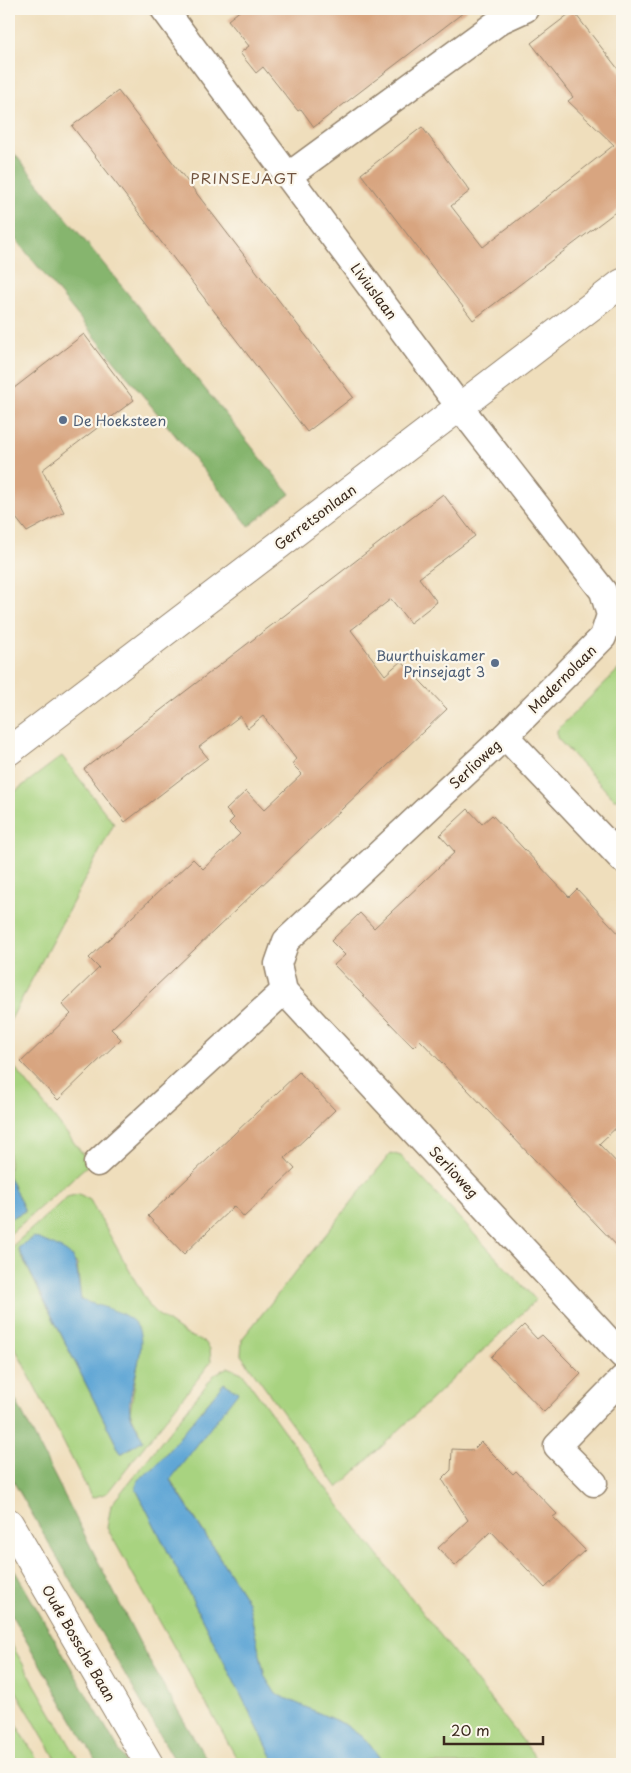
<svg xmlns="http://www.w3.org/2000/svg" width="631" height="1773" viewBox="0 0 631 1773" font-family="'Playpen Sans',sans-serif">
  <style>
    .green { fill: #a8d380; stroke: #727e4f; fill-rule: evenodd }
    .forest { fill: #86b56e; stroke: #607046 }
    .water { fill: #5fa6d5; stroke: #4d687a }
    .building { fill: #d8a580 }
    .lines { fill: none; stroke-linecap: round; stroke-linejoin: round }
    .minor-casing { stroke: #95846d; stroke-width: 29 }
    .tertiary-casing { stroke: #95846d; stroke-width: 30 }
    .minor { stroke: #fff; stroke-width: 26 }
    .tertiary { stroke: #fff; stroke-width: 28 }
    .service-dot { fill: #5c6f8a; stroke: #fbf7ec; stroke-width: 2 }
    .labels { text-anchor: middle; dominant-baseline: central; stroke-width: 4.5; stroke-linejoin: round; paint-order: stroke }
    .street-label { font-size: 14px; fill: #3b2a1e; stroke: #fbf7ec }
    .service-label { font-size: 14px; fill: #4e5e75; stroke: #fbf7ec; text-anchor: start }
    .neighbourhood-label { font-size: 15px; letter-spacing: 1px; fill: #725540; stroke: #fbf7ec }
  </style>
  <rect width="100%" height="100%" fill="#fbf7ec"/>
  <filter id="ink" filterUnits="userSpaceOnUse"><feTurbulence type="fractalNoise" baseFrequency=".02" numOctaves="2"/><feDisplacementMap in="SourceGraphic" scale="10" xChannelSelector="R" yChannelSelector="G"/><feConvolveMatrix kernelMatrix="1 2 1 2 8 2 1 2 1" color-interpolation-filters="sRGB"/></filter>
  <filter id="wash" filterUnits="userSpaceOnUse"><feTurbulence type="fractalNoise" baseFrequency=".0096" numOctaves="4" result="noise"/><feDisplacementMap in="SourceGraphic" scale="20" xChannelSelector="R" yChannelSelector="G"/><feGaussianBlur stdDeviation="1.12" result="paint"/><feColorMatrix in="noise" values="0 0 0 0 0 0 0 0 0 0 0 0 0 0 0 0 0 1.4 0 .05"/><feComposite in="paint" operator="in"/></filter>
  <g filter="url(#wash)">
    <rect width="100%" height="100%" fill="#efdebc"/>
    <g class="green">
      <path d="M 622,666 L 622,799 L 614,799 L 557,738 L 557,730 Z"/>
      <path d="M 62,756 L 114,824 L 9,1023 L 9,796 Z"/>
      <path d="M 9,1060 L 90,1163 L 9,1235 L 9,1219 L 25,1211 L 9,1177 Z"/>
      <path d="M 391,1153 L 401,1156 L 536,1300 L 338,1488 L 241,1355 L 242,1339 Z"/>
      <path d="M 79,1194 L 90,1200 L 150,1307 L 157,1314 L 185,1334 L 205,1342 L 210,1349 L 211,1362 L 107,1493 L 92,1498 L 9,1336 L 9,1249 L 67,1197 ZM 18,1249 L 77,1263 L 81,1300 L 123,1316 L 139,1332 L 140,1351 L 130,1412 L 143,1440 L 121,1454 Z"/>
      <path d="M 228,1367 L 242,1373 L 318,1478 L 533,1754 L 537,1764 L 380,1764 L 379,1757 L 366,1740 L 344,1724 L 276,1695 L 265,1677 L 248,1602 L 170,1479 L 237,1392 L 224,1383 L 155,1467 L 138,1480 L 136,1489 L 276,1764 L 240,1764 L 107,1528 L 111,1505 L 215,1374 Z"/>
      <path d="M 9,1640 L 81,1764 L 59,1764 L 9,1679 Z"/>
      <path d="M 9,1712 L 40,1764 L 9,1764 Z"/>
    </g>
    <g class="forest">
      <path d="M 9,147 L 290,494 L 249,526 L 9,231 Z"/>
      <path d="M 9,1387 L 148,1659 L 209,1764 L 177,1764 L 9,1474 Z"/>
      <path d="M 9,1561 L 127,1764 L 98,1764 L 9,1611 Z"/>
    </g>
    <g class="water">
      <path d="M 9,1177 L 25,1211 L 9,1219 Z"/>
      <path d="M 34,1237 C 80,1256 74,1251 81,1300 C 97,1306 122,1310 134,1322 C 153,1341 126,1390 130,1412 C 132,1421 140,1432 143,1440 L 121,1454 L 18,1248 Z"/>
      <path d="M 224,1383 L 238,1392 L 170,1480 L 248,1602 L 265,1677 L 276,1694 L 344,1724 L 366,1740 L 379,1757 L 380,1764 L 276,1764 L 136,1489 L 138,1480 L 155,1467 Z"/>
    </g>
    <g id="blocks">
      <g class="building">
        <path d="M 242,9 L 468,9 L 314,127 L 301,109 L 298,111 L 263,67 L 256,73 L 240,53 L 249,46 L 228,20 Z"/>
        <path d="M 573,11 L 622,74 L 622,207 L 473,320 L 361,174 L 422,127 L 470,191 L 451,206 L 483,247 L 614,145 L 568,101 L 573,97 L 531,43 Z"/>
        <path d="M 118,91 L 353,397 L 307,432 L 72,126 Z"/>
        <path d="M 84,334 L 134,400 L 42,470 L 64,512 L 27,532 L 9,509 L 9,392 Z"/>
        <path d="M 443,494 L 475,536 L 419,578 L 437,602 L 410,623 L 391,599 L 351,630 L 385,675 L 401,661 L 447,709 L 111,1029 L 121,1039 L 58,1100 L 21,1062 L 71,1014 L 62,1004 L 99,968 L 89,958 L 193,859 L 203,869 L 240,834 L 229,823 L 234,818 L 226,810 L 246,791 L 264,810 L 302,774 L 292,764 L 296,759 L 263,716 L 248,728 L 240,716 L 219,732 L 199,747 L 208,758 L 125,822 L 84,769 Z"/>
        <path d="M 468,809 L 482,824 L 492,815 L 569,897 L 577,889 L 622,937 L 622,1122 L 599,1144 L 622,1168 L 622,1251 L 420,1040 L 413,1047 L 334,965 L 345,955 L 331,941 L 360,913 L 374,928 L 455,852 L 440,835 Z"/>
        <path d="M 299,1072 L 335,1110 L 285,1158 L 295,1169 L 244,1217 L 234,1206 L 184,1254 L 148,1216 Z"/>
        <path d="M 524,1325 L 537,1339 L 542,1335 L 581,1374 L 544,1412 L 491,1357 Z"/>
        <path d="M 481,1442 L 513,1474 L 516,1471 L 557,1514 L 553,1517 L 585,1550 L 545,1588 L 491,1531 L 455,1566 L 438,1548 L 468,1520 L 442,1479 L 451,1470 L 452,1449 L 473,1450 Z"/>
      </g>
    </g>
  </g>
  <g filter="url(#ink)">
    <use href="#blocks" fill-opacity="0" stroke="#95846d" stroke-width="1"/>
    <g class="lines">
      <defs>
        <g id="minor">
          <path d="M 164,9 L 459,406 L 603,591 L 610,615 L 603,637 L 505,736 L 622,859"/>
          <path d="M 288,176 L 501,20 L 525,9"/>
          <path d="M 505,736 L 286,941 L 278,964 L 284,991 L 622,1355"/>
          <path d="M 97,1163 L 284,991"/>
          <path d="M 594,1483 L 557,1446 L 622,1379"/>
        </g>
        <g id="tertiary">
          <path d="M 9,751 L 622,283"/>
          <path d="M 9,1523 L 149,1764"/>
        </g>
      </defs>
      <use href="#minor" class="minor-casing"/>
      <use href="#tertiary" class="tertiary-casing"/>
      <use href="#minor" class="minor"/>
      <use href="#tertiary" class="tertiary"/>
    </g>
  </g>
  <g class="service-dot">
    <circle cx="63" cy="420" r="5"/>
    <circle cx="495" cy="663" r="5"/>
  </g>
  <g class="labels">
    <g class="street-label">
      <text transform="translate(374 291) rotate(53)">Liviuslaan</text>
      <text transform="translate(315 517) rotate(-37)">Gerretsonlaan</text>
      <text transform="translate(562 679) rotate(-45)">Madernolaan</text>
      <text transform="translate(475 764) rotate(-43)">Serlioweg</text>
      <text transform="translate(454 1172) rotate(47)">Serlioweg</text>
      <text transform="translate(79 1643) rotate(60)">Oude Bossche Baan</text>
    </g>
    <g class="service-label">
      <text x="73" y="420">De Hoeksteen</text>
      <text x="485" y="655" text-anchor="end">Buurthuiskamer<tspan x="485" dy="16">Prinsejagt 3</tspan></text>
    </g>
    <g class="neighbourhood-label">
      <text x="244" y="177">PRINSEJAGT</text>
    </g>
  </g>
  <rect width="631" height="1773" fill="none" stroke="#fbf7ec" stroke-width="30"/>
  <path d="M444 1736v8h99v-8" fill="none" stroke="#3b2a1e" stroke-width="2.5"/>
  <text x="451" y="1736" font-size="15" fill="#3b2a1e" stroke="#fbf7ec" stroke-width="4" paint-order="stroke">20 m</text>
</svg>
